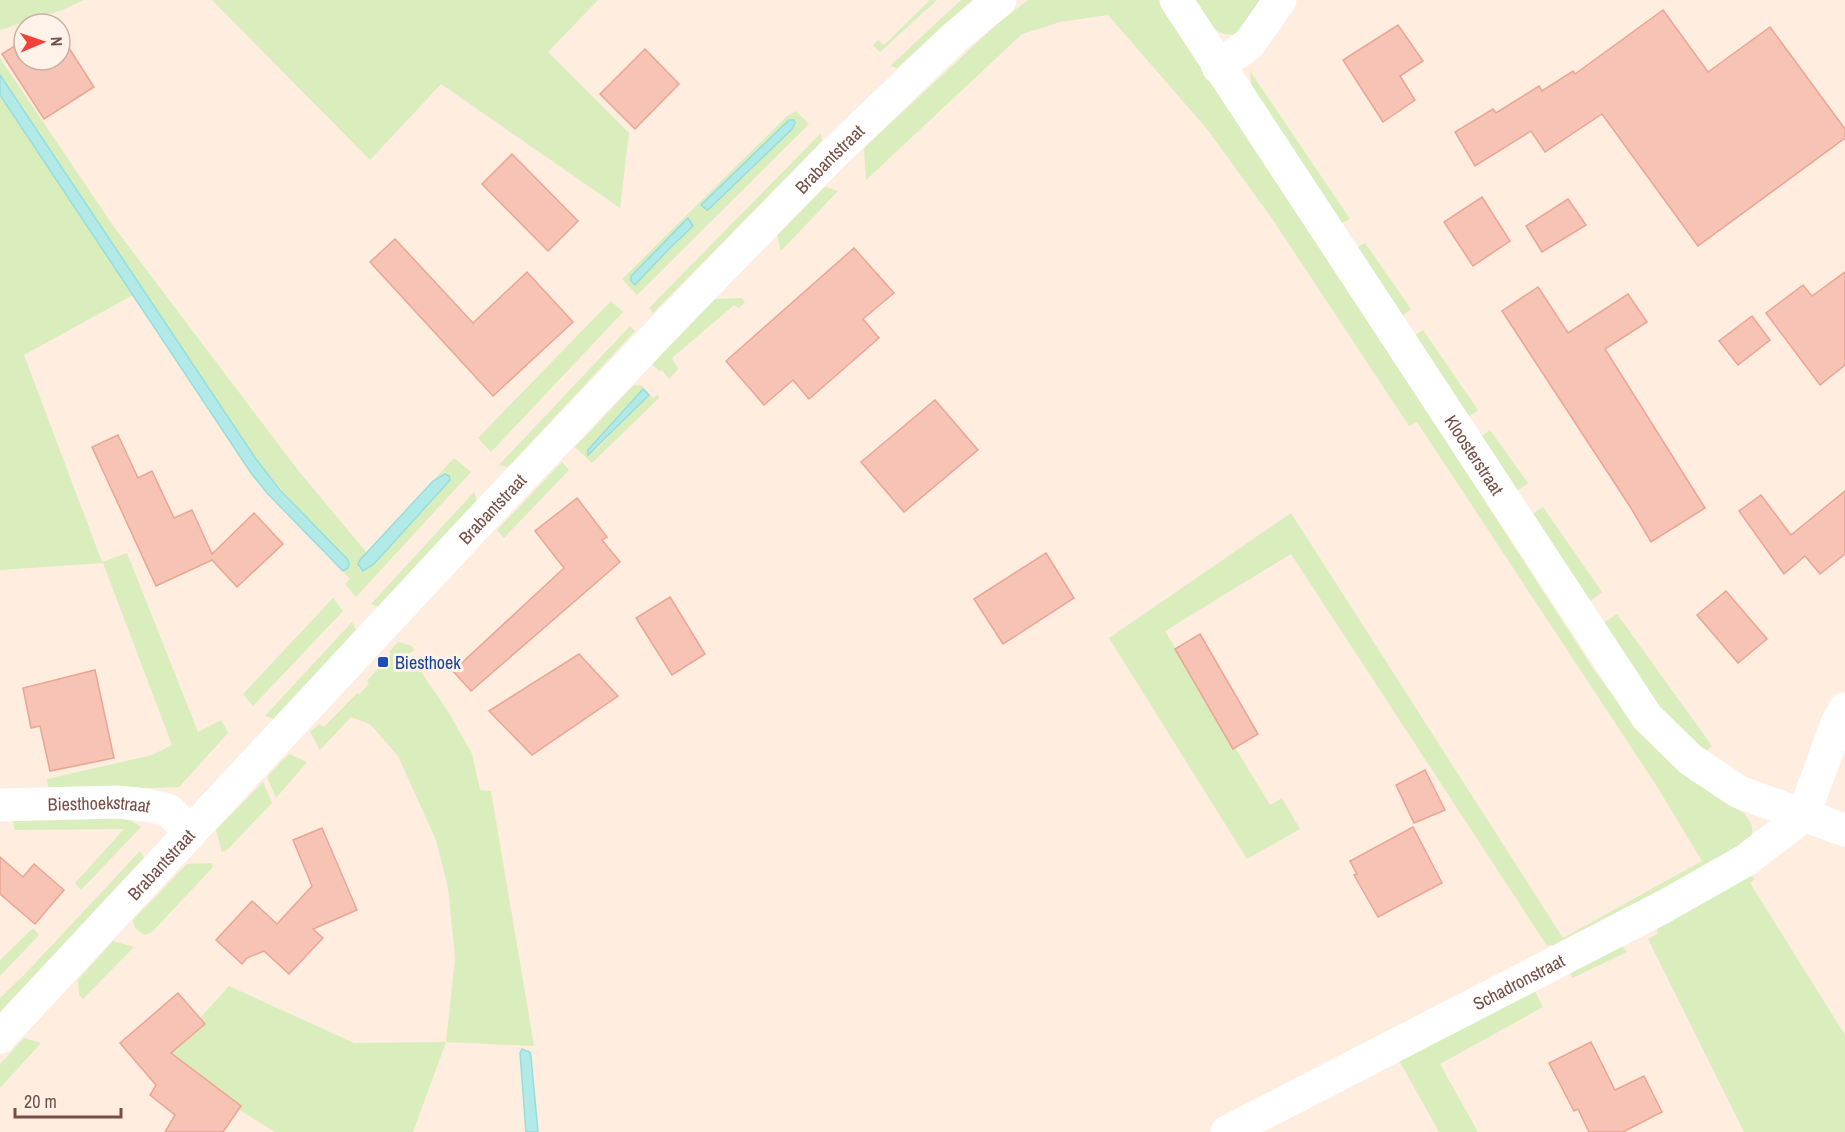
<svg xmlns="http://www.w3.org/2000/svg" width="1845" height="1132" viewBox="0 0 1845 1132" font-family="'Archivo Narrow',sans-serif">
  <style>
    .green { fill: #d9edbd; fill-rule: evenodd }
    .water { fill: #b2eae8; stroke: #98dddb; stroke-width: 1.5 }
    .building { fill: #f7c3b4; stroke: #eba593; stroke-width: 1.5 }
    .lines { fill: none; stroke-linecap: round; stroke-linejoin: round }
    .minor { stroke: #fff; stroke-width: 33 }
    .transit-dot { fill: #1a4fb4; stroke: #fff2e8; stroke-width: 2 }
    .labels { text-anchor: middle; dominant-baseline: central; stroke-width: 6; stroke-linejoin: round; paint-order: stroke }
    .street-label { font-size: 18px; fill: #784e45; stroke: #fff2e8 }
    .transit-label { font-size: 18px; fill: #164399; stroke: #fff2e8; text-anchor: start }
  </style>
  <rect width="100%" height="100%" fill="#ffede0"/>
  <g class="green">
    <path d="M 0,0 L 84,0 L 62,10 L 0,30 Z"/>
    <path d="M 212,0 L 598,0 L 548,52 L 629,133 L 620,208 L 441,84 L 370,160 Z"/>
    <path d="M 930,0 L 937,0 L 880,52 L 873,45 L 878,40 L 884,45 Z"/>
    <path d="M 961,0 L 972,0 L 897,68 L 890,66 Z"/>
    <path d="M 1028,0 L 1161,0 L 1594,670 L 1620,705 L 1675,764 L 1712,794 L 1745,814 L 1752,826 L 1752,834 L 1749,842 L 1563,951 L 1551,945 L 1547,946 L 1291,554 L 1165,631 L 1270,805 L 1282,798 L 1300,829 L 1247,859 L 1109,638 L 1291,513 L 1563,938 L 1702,861 L 1658,788 L 1417,422 L 1409,426 L 1273,220 L 1207,129 L 1108,15 L 1060,22 L 1022,34 L 866,180 L 864,148 L 996,25 Z"/>
    <path d="M 1189,0 L 1264,0 C 1256,9 1249,22 1240,30 C 1221,47 1199,12 1189,0 Z"/>
    <path d="M 0,58 L 114,227 L 297,469 L 367,553 L 358,563 L 363,571 L 381,557 L 450,480 L 445,474 L 433,481 L 454,458 L 471,472 L 356,597 L 345,584 L 350,579 L 343,571 L 348,568 L 256,459 L 0,75 Z"/>
    <path d="M 1250,71 L 1350,219 L 1338,225 L 1252,91 Z"/>
    <path d="M 0,95 L 133,295 L 24,355 L 102,562 L 127,553 L 198,732 L 221,720 L 228,733 L 179,787 L 49,792 L 47,779 L 152,755 L 172,745 L 103,563 L 0,570 Z"/>
    <path d="M 796,111 L 809,124 L 637,295 L 622,279 L 787,116 ZM 789,120 L 794,120 L 795,123 L 792,129 L 710,208 L 701,205 ZM 689,218 L 693,226 L 635,285 L 631,276 Z"/>
    <path d="M 821,133 L 822,141 L 653,313 L 649,308 Z"/>
    <path d="M 825,187 L 838,191 L 781,251 L 777,235 Z"/>
    <path d="M 1365,243 L 1411,309 L 1400,318 L 1354,249 Z"/>
    <path d="M 742,298 L 745,302 L 739,308 L 734,305 L 672,358 L 678,369 L 669,379 L 662,370 L 659,371 L 652,364 L 714,299 Z"/>
    <path d="M 611,301 L 623,312 L 491,452 L 478,438 Z"/>
    <path d="M 630,326 L 635,331 L 508,467 L 499,465 Z"/>
    <path d="M 1423,330 L 1478,410 L 1464,420 L 1412,337 Z"/>
    <path d="M 634,385 L 642,386 L 653,398 L 658,394 L 659,398 L 592,463 L 575,447 ZM 642,389 L 648,395 L 591,455 Z"/>
    <path d="M 1490,430 L 1528,483 L 1513,494 L 1478,439 Z"/>
    <path d="M 562,462 L 569,470 L 504,538 L 497,530 Z"/>
    <path d="M 474,492 L 477,501 L 379,607 L 371,604 Z"/>
    <path d="M 1543,507 L 1602,592 L 1585,605 L 1529,516 Z"/>
    <path d="M 333,598 L 343,611 L 253,706 L 243,694 Z"/>
    <path d="M 1617,614 L 1712,746 L 1705,752 L 1647,696 L 1598,626 Z"/>
    <path d="M 352,622 L 356,630 L 274,719 L 265,716 Z"/>
    <path d="M 398,642 L 412,646 L 414,650 L 409,654 L 449,713 L 472,754 L 480,790 L 491,791 L 534,1046 L 446,1042 L 413,1132 L 275,1132 L 161,1062 L 229,986 L 354,1043 L 446,1042 L 455,958 L 448,888 L 436,840 L 398,756 L 370,724 L 351,717 L 320,750 L 310,732 L 319,724 L 324,727 L 357,693 L 360,694 L 369,683 L 367,681 L 391,654 L 389,652 Z"/>
    <path d="M 289,754 L 307,762 L 276,798 L 267,777 Z"/>
    <path d="M 263,782 L 272,803 L 227,850 L 222,852 L 216,830 Z"/>
    <path d="M 126,817 L 141,827 L 81,890 L 75,883 L 124,829 L 15,830 L 12,818 Z"/>
    <path d="M 140,851 L 144,858 L 0,1012 L 0,998 L 25,974 Z"/>
    <path d="M 212,863 L 213,867 L 152,932 L 145,935 C 138,931 134,929 133,920 L 187,864 Z"/>
    <path d="M 1742,869 L 1755,879 L 1750,883 L 1845,1035 L 1845,1132 L 1744,1132 L 1648,939 L 1657,934 L 1658,919 Z"/>
    <path d="M 33,928 L 39,935 L 0,976 L 0,960 Z"/>
    <path d="M 113,941 L 134,947 L 83,999 L 79,995 L 78,980 Z"/>
    <path d="M 1617,941 L 1627,952 L 1572,978 L 1568,965 Z"/>
    <path d="M 1531,983 L 1543,1007 L 1440,1064 L 1478,1132 L 1439,1132 L 1395,1053 Z"/>
    <path d="M 24,1038 L 41,1043 L 0,1088 L 0,1064 Z"/>
  </g>
  <g class="water">
    <path d="M 0,75 L 256,459 L 280,490 L 348,560 L 349,564 L 348,568 L 343,571 L 267,493 L 251,473 L 0,95 Z"/>
    <path d="M 789,120 L 794,120 L 795,123 L 792,129 L 710,208 L 707,210 L 701,205 Z"/>
    <path d="M 688,218 L 693,226 L 668,250 L 635,285 L 631,281 L 631,276 Z"/>
    <path d="M 643,389 L 649,395 L 588,455 L 588,450 Z"/>
    <path d="M 445,474 L 449,476 L 450,480 L 374,564 L 363,571 L 358,564 L 360,560 L 433,481 Z"/>
    <path d="M 522,1049 L 530,1052 L 531,1057 L 538,1132 L 526,1132 L 520,1053 Z"/>
  </g>
  <g class="building">
    <path d="M 1663,10 L 1708,72 L 1770,27 L 1845,129 L 1845,138 L 1698,246 L 1602,114 L 1545,152 L 1531,131 L 1475,166 L 1455,132 L 1493,109 L 1496,113 L 1539,86 L 1542,91 L 1573,71 L 1575,74 Z"/>
    <path d="M 1398,25 L 1423,61 L 1400,76 L 1415,100 L 1383,122 L 1343,60 Z"/>
    <path d="M 60,34 L 94,87 L 44,119 L 2,54 L 24,40 L 24,60 L 60,60 Z"/>
    <path d="M 645,49 L 679,84 L 635,129 L 600,94 Z"/>
    <path d="M 512,154 L 578,221 L 548,251 L 482,184 Z"/>
    <path d="M 1482,197 L 1510,241 L 1473,266 L 1444,222 Z"/>
    <path d="M 1568,199 L 1586,225 L 1542,252 L 1526,226 Z"/>
    <path d="M 395,239 L 473,323 L 527,272 L 573,322 L 493,396 L 370,262 Z"/>
    <path d="M 854,248 L 894,293 L 863,319 L 879,338 L 809,399 L 793,380 L 764,405 L 726,361 Z"/>
    <path d="M 1845,272 L 1845,365 L 1820,385 L 1766,313 L 1803,285 L 1812,296 Z"/>
    <path d="M 1538,287 L 1568,333 L 1628,294 L 1647,322 L 1605,349 L 1705,508 L 1651,542 L 1631,508 L 1502,311 Z"/>
    <path d="M 1752,316 L 1770,340 L 1738,365 L 1719,341 Z"/>
    <path d="M 935,400 L 978,450 L 904,512 L 861,462 Z"/>
    <path d="M 118,435 L 138,478 L 152,471 L 174,518 L 192,510 L 212,554 L 254,513 L 283,544 L 237,587 L 212,560 L 156,586 L 92,447 Z"/>
    <path d="M 1845,491 L 1845,554 L 1820,574 L 1805,556 L 1784,574 L 1739,511 L 1761,495 L 1791,535 Z"/>
    <path d="M 577,498 L 607,537 L 602,540 L 620,562 L 471,691 L 453,671 L 564,568 L 535,531 Z"/>
    <path d="M 1046,553 L 1074,598 L 1003,644 L 974,599 Z"/>
    <path d="M 1726,591 L 1767,639 L 1738,663 L 1697,615 Z"/>
    <path d="M 670,597 L 705,654 L 672,675 L 636,618 Z"/>
    <path d="M 1200,634 L 1258,734 L 1233,749 L 1175,649 Z"/>
    <path d="M 579,654 L 618,696 L 532,755 L 489,711 Z"/>
    <path d="M 95,670 L 114,758 L 50,771 L 40,726 L 31,728 L 23,688 Z"/>
    <path d="M 1425,770 L 1445,810 L 1414,823 L 1396,785 Z"/>
    <path d="M 1413,827 L 1442,883 L 1378,917 L 1354,875 L 1357,874 L 1350,861 Z"/>
    <path d="M 322,828 L 357,910 L 313,929 L 323,938 L 289,974 L 264,951 L 247,958 L 242,964 L 216,940 L 252,901 L 277,924 L 312,886 L 293,840 Z"/>
    <path d="M 0,857 L 23,877 L 34,864 L 64,890 L 35,924 L 0,894 Z"/>
    <path d="M 178,993 L 205,1024 L 171,1053 L 241,1106 L 223,1132 L 165,1132 L 175,1115 L 150,1095 L 156,1085 L 120,1043 Z"/>
    <path d="M 1591,1042 L 1615,1090 L 1644,1076 L 1662,1112 L 1623,1132 L 1589,1132 L 1578,1109 L 1574,1111 L 1549,1063 Z"/>
  </g>
  <g class="lines">
    <g class="minor">
      <path id="s1" d="M 1176,0 L 1647,717 L 1691,760 L 1739,792 L 1845,830"/>
      <path d="M 1218,67 L 1249,44 L 1280,0"/>
      <path id="s2" d="M 0,805 L 117,802 L 146,805 L 168,810 L 190,831"/>
      <path d="M 1803,816 L 1838,721 L 1845,709"/>
      <path id="s3" d="M 0,1037 L 480,521 L 658,334 L 829,158 L 954,38 L 1000,0"/>
      <path id="s4" d="M 1227,1132 L 1665,906 L 1746,860 L 1803,816"/>
    </g>
  </g>
  <rect class="transit-dot" x="377" y="656" width="12" height="12" rx="3"/>
  <g class="labels">
    <g class="street-label">
      <text stroke="none"><textPath href="#s3" startOffset="1208">Brabantstraat</textPath></text>
      <text stroke="none"><textPath href="#s1" startOffset="544">Kloosterstraat</textPath></text>
      <text stroke="none"><textPath href="#s3" startOffset="722">Brabantstraat</textPath></text>
      <text stroke="none"><textPath href="#s2" startOffset="99">Biesthoekstraat</textPath></text>
      <text stroke="none"><textPath href="#s3" startOffset="236">Brabantstraat</textPath></text>
      <text stroke="none"><textPath href="#s4" startOffset="328">Schadronstraat</textPath></text>
    </g>
    <g class="transit-label">
      <text x="395" y="662">Biesthoek</text>
    </g>
  </g>
  <g transform="translate(42 42) rotate(88)"><circle r="28" fill="#fff2e8" stroke="#c9b0a7" stroke-width="1.5"/>
  <path d="M0-4.5L10 22L0 15L-10 22Z" fill="#f54038"/>
  <text y="-9" font-size="16" font-weight="bold" text-anchor="middle" fill="#784e45">N</text>
  </g>
  <path d="M15 1108v9h106v-9" fill="none" stroke="#784e45" stroke-width="3"/>
  <text x="24" y="1108" font-size="18" fill="#784e45" stroke="#fff2e8" stroke-width="4.5" paint-order="stroke">20 m</text>
</svg>
